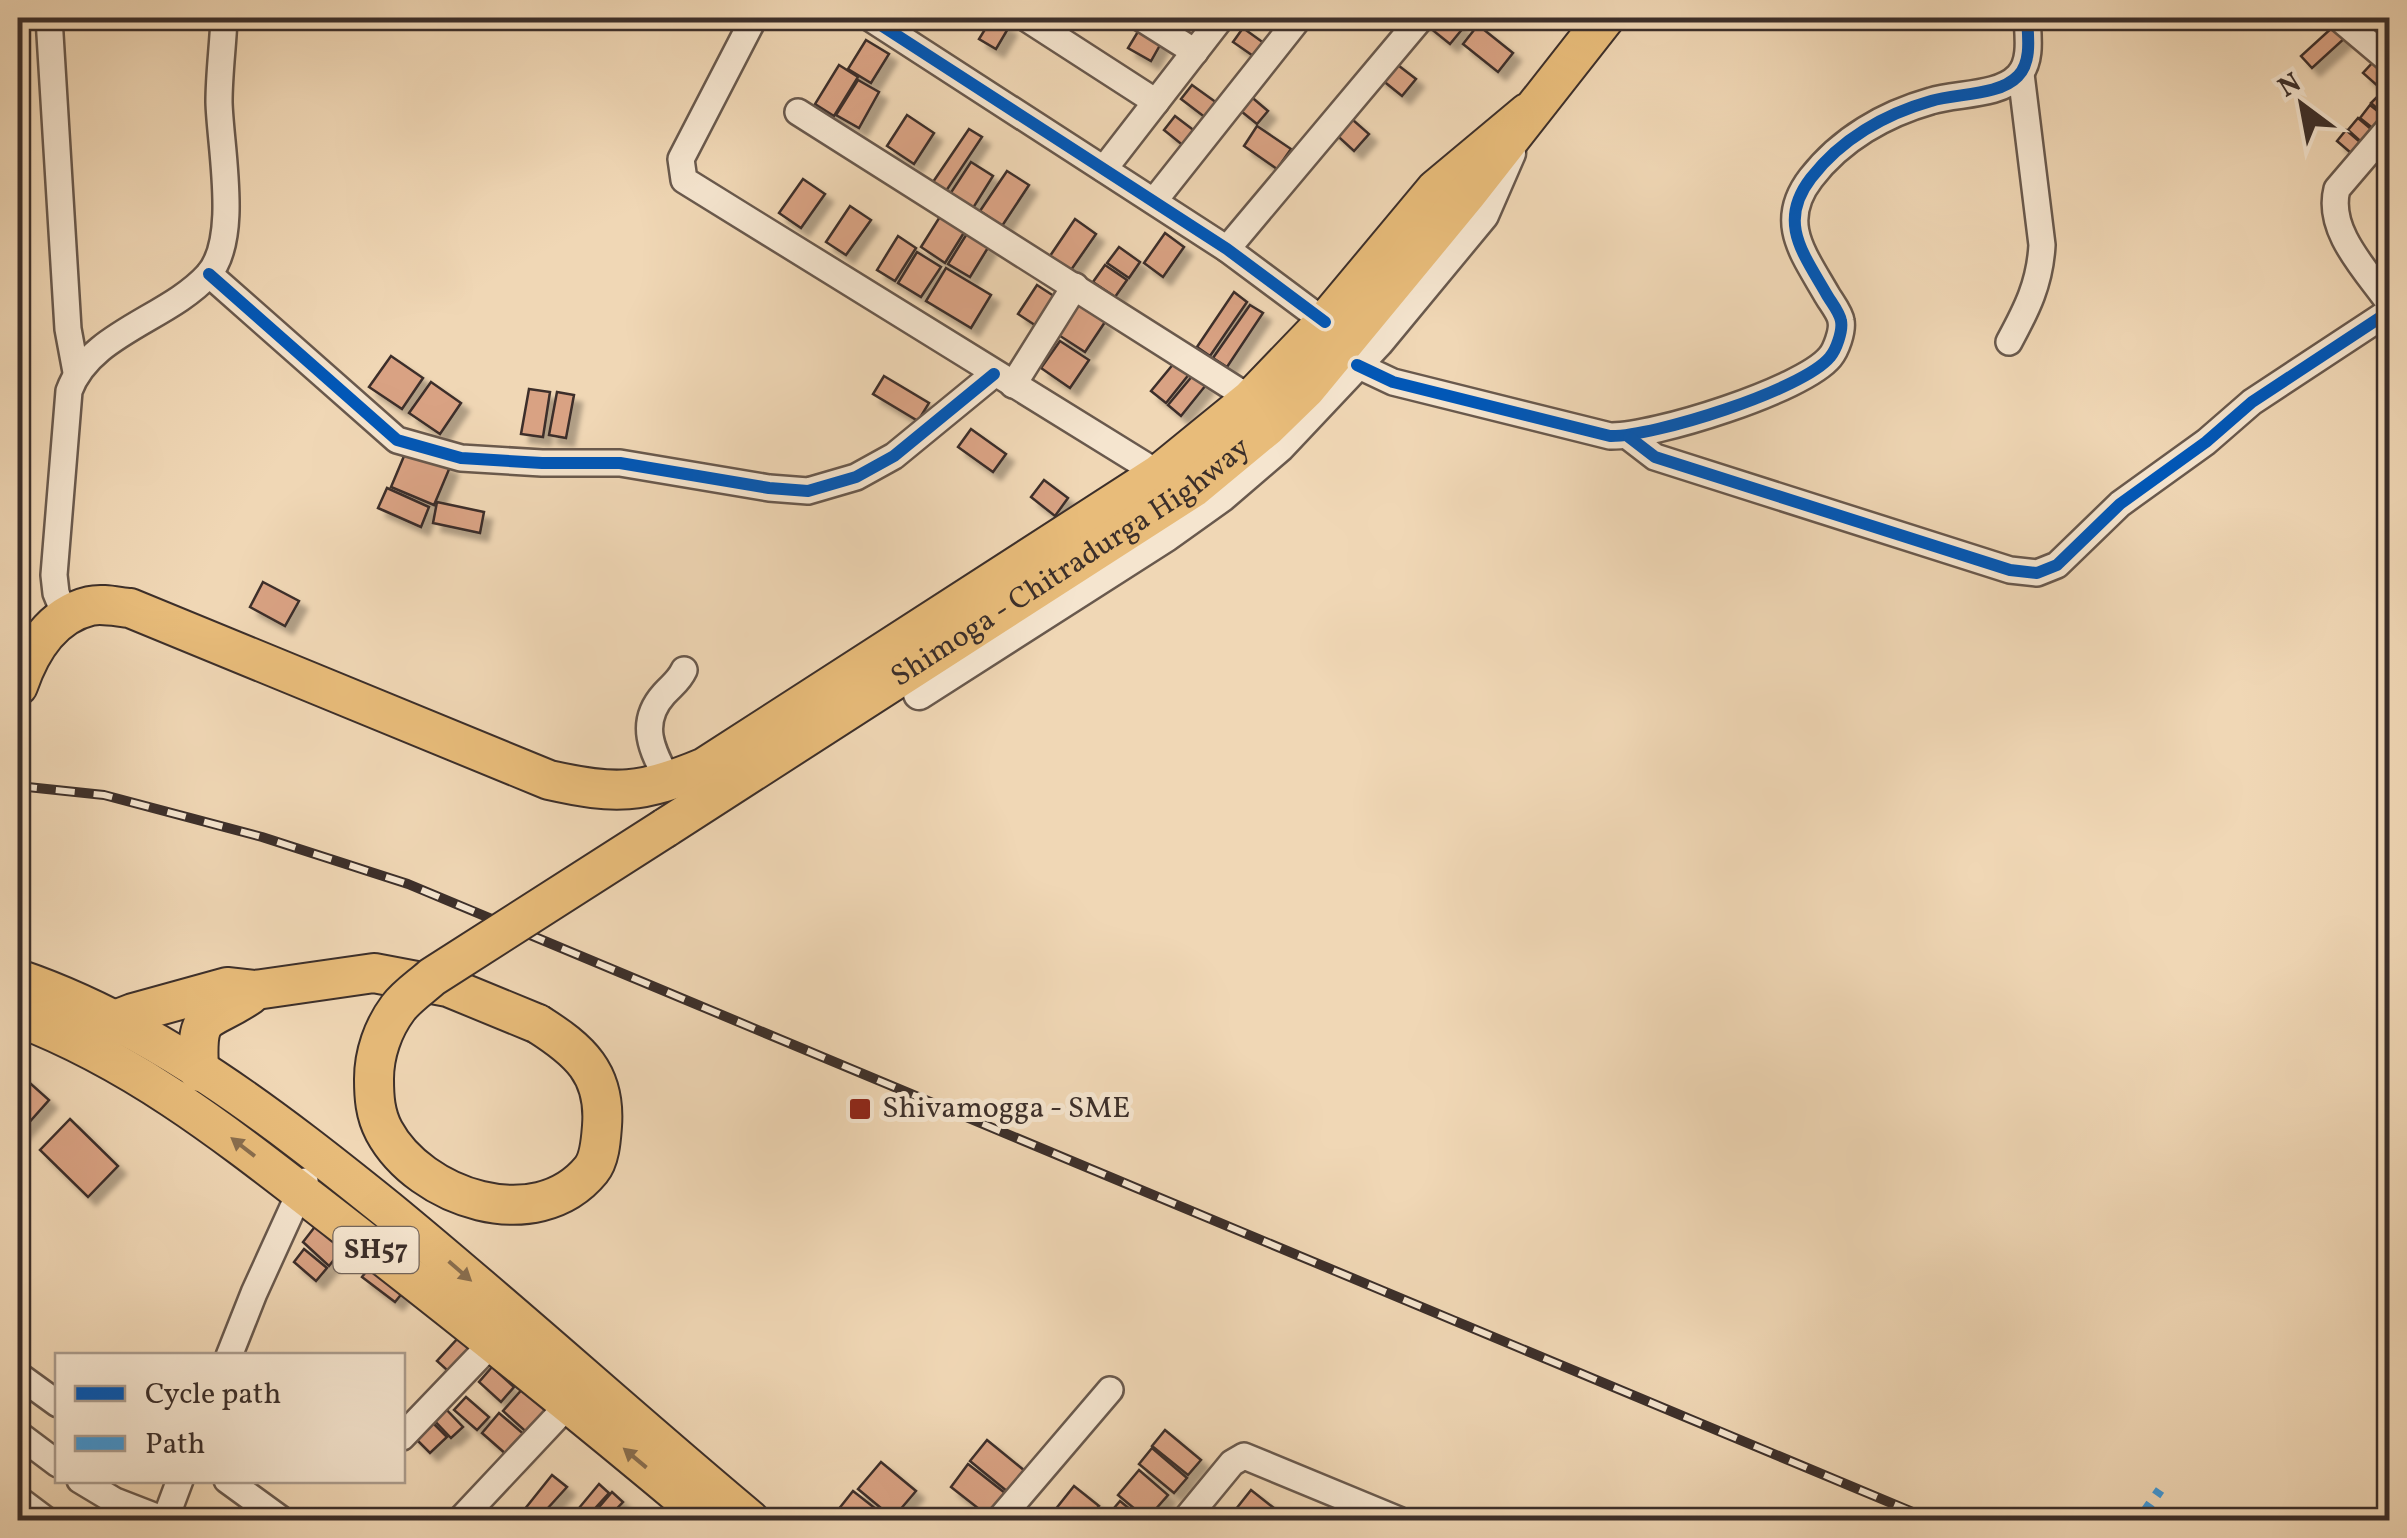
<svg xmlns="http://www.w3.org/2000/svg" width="2407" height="1538" viewBox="0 0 2407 1538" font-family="Vollkorn,serif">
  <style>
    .building { fill: #d9a283; stroke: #3c2f2a; stroke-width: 2.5; filter: url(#shadow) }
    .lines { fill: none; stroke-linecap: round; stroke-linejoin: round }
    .minor-casing { stroke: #69594d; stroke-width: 30 }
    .tertiary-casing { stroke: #69594d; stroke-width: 35 }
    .primary-casing { stroke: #3c2f2a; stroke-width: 42 }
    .minor { stroke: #f5e5cf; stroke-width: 25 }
    .tertiary { stroke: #f5e5cf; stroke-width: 30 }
    .primary { stroke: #e8bc7a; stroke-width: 38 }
    .rail-casing { stroke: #3c2f2a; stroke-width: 10 }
    .rail { stroke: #f5e5cf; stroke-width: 6; stroke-dasharray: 19; stroke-linecap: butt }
    .primary-bridge-casing { stroke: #3c2f2a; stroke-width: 42; stroke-linecap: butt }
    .primary-bridge { stroke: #e8bc7a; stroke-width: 38 }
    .quiet { stroke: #3f97d7; stroke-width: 10; stroke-dasharray: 20 10; stroke-linecap: butt }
    .cycleway-casing { stroke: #f5e5cf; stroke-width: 19 }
    .cycleway { stroke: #0057b8; stroke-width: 12 }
    .oneway { fill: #896e4e }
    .poi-dot { fill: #8f2418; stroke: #f5e5cf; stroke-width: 4 }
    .labels { text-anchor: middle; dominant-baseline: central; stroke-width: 10; stroke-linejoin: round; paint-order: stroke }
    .shield { fill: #f5e5cf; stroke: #74665c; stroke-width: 2.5 }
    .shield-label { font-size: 28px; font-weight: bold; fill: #3c2f2a }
    .street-label { font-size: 30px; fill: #3c2f2a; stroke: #f5e5cf }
    .poi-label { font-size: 30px; fill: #3c2f2a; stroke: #f5e5cf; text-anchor: start }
  </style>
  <defs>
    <filter id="shadow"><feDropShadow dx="8" dy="8" stdDeviation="2.5" flood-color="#0004"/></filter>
  </defs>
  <rect width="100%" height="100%" fill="#f0d7b5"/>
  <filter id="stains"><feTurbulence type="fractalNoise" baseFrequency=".002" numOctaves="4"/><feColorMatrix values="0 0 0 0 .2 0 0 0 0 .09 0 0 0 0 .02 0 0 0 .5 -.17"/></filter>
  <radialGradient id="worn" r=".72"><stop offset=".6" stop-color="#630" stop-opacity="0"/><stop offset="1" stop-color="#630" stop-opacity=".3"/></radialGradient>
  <g class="building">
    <path d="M 992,18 L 1009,27 L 996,49 L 979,39 Z"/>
    <path d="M 1422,18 L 1452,18 L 1464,27 L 1450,44 L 1420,20 Z"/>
    <path d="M 1142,25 L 1164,38 L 1151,61 L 1128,48 Z"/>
    <path d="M 1478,25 L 1513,53 L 1498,72 L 1463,44 Z"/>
    <path d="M 2335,25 L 2346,37 L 2312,68 L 2301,56 Z"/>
    <path d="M 1243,28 L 1268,46 L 1259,60 L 1233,42 Z"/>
    <path d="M 866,40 L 889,54 L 871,83 L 848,69 Z"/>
    <path d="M 1390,59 L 1416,79 L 1402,96 L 1376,75 Z"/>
    <path d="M 2374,61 L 2390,76 L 2380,88 L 2363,73 Z"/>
    <path d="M 839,65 L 858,77 L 834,116 L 815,104 Z"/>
    <path d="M 858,80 L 879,92 L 859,128 L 836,115 Z"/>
    <path d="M 1192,85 L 1217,103 L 1206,118 L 1181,99 Z"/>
    <path d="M 2382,92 L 2390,99 L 2390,120 L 2371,103 Z"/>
    <path d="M 1248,94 L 1268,111 L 1257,124 L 1236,107 Z"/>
    <path d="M 2370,105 L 2390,121 L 2380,134 L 2360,118 Z"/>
    <path d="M 1345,113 L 1369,134 L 1354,151 L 1330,129 Z"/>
    <path d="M 907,115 L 934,133 L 914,164 L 887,146 Z"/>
    <path d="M 1175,116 L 1196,132 L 1185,147 L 1164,130 Z"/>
    <path d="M 2358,118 L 2378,135 L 2368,148 L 2348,130 Z"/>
    <path d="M 1257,126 L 1291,149 L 1277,169 L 1244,146 Z"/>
    <path d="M 969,129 L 982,137 L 946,191 L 933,182 Z"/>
    <path d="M 2346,130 L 2367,148 L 2358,159 L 2337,141 Z"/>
    <path d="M 971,162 L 993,176 L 973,208 L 950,194 Z"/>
    <path d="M 1007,171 L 1029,185 L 1002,226 L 980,211 Z"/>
    <path d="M 803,179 L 825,194 L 801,228 L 779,213 Z"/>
    <path d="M 850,206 L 871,220 L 846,255 L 826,242 Z"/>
    <path d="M 941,215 L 965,231 L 945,263 L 921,247 Z"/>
    <path d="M 1075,219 L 1096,234 L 1071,270 L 1050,256 Z"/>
    <path d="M 968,232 L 989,246 L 970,277 L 948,264 Z"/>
    <path d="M 1165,233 L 1184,247 L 1163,277 L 1144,263 Z"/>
    <path d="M 898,236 L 916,248 L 895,281 L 877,270 Z"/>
    <path d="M 1119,247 L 1140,262 L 1129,278 L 1107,263 Z"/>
    <path d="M 917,252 L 941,267 L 921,297 L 898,283 Z"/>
    <path d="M 1105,265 L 1127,280 L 1115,297 L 1093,282 Z"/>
    <path d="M 946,268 L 991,295 L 971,328 L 926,301 Z"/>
    <path d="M 1037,285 L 1063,302 L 1044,331 L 1018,314 Z"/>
    <path d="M 1234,292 L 1247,302 L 1210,356 L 1197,347 Z"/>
    <path d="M 1077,304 L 1105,322 L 1085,352 L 1057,334 Z"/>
    <path d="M 1250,305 L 1263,313 L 1227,367 L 1213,358 Z"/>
    <path d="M 1060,341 L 1089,360 L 1070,388 L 1041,368 Z"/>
    <path d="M 391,356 L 423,378 L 402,409 L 369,387 Z"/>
    <path d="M 1175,362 L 1190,373 L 1166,403 L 1151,391 Z"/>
    <path d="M 1194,374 L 1206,385 L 1181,416 L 1168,405 Z"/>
    <path d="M 884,376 L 929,403 L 918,421 L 873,394 Z"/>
    <path d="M 431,382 L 461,403 L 440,434 L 409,413 Z"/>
    <path d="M 529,389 L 550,392 L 543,437 L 521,434 Z"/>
    <path d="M 557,392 L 574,395 L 566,438 L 549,435 Z"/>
    <path d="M 971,429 L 1006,454 L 993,472 L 958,447 Z"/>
    <path d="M 407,449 L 450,467 L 434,505 L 391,487 Z"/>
    <path d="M 1044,480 L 1068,498 L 1055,516 L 1031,497 Z"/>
    <path d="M 387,488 L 429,507 L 421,527 L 378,508 Z"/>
    <path d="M 437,502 L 484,512 L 480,533 L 433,523 Z"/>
    <path d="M 263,582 L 299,601 L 285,626 L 250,607 Z"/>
    <path d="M 22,1076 L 49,1100 L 18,1135 L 18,1082 Z"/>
    <path d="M 70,1119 L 118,1166 L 88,1197 L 40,1150 Z"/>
    <path d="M 317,1224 L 344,1247 L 329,1266 L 303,1242 Z"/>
    <path d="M 304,1249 L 327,1268 L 316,1281 L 294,1262 Z"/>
    <path d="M 375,1260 L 408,1286 L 395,1302 L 362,1277 Z"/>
    <path d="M 459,1337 L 479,1355 L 457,1379 L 437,1361 Z"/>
    <path d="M 492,1367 L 514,1387 L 501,1402 L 479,1382 Z"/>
    <path d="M 525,1386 L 556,1413 L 533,1438 L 503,1411 Z"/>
    <path d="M 466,1397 L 489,1417 L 477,1430 L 454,1410 Z"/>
    <path d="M 442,1405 L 463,1427 L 451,1438 L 430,1416 Z"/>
    <path d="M 499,1413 L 533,1442 L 515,1462 L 482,1433 Z"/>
    <path d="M 425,1415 L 447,1437 L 430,1453 L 408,1431 Z"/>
    <path d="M 1165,1430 L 1201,1460 L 1188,1475 L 1152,1446 Z"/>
    <path d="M 987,1440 L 1025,1471 L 1008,1492 L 970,1461 Z"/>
    <path d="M 1152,1448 L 1187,1478 L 1174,1493 L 1139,1464 Z"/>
    <path d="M 881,1462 L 916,1491 L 893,1518 L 858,1489 Z"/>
    <path d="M 968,1464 L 1005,1493 L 988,1516 L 951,1487 Z"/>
    <path d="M 1139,1470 L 1168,1495 L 1147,1519 L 1118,1495 Z"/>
    <path d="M 552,1475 L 567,1487 L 537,1520 L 524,1510 Z"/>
    <path d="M 599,1484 L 609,1493 L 588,1516 L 579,1508 Z"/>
    <path d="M 1074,1486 L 1099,1506 L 1087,1520 L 1047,1520 Z"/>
    <path d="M 1251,1490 L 1279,1512 L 1272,1520 L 1251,1520 L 1236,1509 Z"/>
    <path d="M 853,1491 L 890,1520 L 841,1520 L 834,1515 Z"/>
    <path d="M 612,1492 L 623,1502 L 606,1520 L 588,1520 Z"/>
    <path d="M 1120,1501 L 1143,1520 L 1104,1520 Z"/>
  </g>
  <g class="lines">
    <defs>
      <g id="minor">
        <path d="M 49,18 L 68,329 L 76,372"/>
        <path d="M 754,18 L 681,159 L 684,180 L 1159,474"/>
        <path d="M 870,18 L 1227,249 L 1325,322"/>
        <path d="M 1026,18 L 1156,102"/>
        <path d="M 1141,18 L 1195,52"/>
        <path d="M 2339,18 L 2390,61"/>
        <path d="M 798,112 L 1251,399"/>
        <path d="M 2390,127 L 2337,189 C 2326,231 2367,271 2390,304"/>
        <path d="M 1104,169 L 1221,18"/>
        <path d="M 1154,201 L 1299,18"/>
        <path d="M 1227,249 L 1421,18"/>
        <path d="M 209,274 L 397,440 L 461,458 L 542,463 L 620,463 L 769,488 L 808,491 L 856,477 L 894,456 L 994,374"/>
        <path d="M 2009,342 C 2027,309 2040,283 2042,245 L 2021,74"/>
        <path d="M 1357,365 L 1393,382 L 1610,436 C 1653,437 1803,390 1830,357 C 1836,350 1843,331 1841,321 C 1840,313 1831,302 1827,295 C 1803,253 1777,222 1811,178 C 1841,139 1885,114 1931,101 C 1957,93 1999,96 2018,76 C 2032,62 2028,36 2027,18"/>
        <path d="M 1013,385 L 1075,286"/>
        <path d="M 1629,437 L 1655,457 L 2010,570 L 2037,573 L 2057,565 L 2120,504 L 2206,442 L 2252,402 L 2390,311"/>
        <path d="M 65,615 L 56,593 L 54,575 L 69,391 C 90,333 168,319 208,275 C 240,239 220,147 219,102 C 219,74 223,45 224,18"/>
        <path d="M 669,782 C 653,752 637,724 664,694 C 672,685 679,681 684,670"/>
        <path d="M 229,1356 L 254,1293 L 305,1181"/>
        <path d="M 18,1375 L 58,1404"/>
        <path d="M 18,1434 L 58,1464"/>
        <path d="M 402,1437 L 494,1341"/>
        <path d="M 80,1480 L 115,1501 L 164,1520"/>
        <path d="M 227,1480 L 282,1520"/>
        <path d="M 18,1499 L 46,1520"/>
        <path d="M 165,1520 L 180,1480"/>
        <path d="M 460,1520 L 570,1403"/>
        <path d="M 999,1520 L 1110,1390"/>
        <path d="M 1185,1520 L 1232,1463 L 1244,1456 L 1399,1520"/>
      </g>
      <path id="tertiary" d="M 919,694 L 1166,536 L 1222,496 L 1279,447 L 1378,342 L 1483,215 L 1510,153"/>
      <g id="primary">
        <path d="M 18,686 C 30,651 52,615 90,606 C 102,603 118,607 130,608 L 549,780 C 616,795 641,794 705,767 L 1159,474 L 1251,399 L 1325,322 L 1436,189 L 1527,113"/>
        <path id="s1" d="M 665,828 L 1193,488 L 1268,426 L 1306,389 L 1466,195 L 1605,18"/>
        <path d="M 18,979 C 156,1026 275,1119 388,1210 C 511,1311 628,1418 750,1520"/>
        <path d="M 18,1017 C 143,1065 237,1143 342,1224 C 467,1321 589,1419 709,1520"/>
        <path d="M 108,1031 L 115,1020 L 133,1013 L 227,987 L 256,990 L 374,973 L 448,987 L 538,1024"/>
        <path d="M 199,1072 C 196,1008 204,1026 250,995"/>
      </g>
    </defs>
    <use href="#minor" class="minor-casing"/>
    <use href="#tertiary" class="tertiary-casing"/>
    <use href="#primary" class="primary-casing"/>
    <use href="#minor" class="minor"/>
    <use href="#tertiary" class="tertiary"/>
    <use href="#primary" class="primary"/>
    <defs>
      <path id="rail" d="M 18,786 L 104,795 L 262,837 L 408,884 L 1932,1520"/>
    </defs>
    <use href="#rail" class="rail-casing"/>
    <use href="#rail" class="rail"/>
    <defs>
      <path id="primary-bridge" d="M 538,1024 C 579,1050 606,1073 602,1126 C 601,1139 600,1159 591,1170 C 536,1237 420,1198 384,1131 C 375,1114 374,1097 374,1079 C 374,1054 383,1028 398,1008 C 407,996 421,987 432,977 L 665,828"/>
    </defs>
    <use href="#primary-bridge" class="primary-bridge-casing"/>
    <use href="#primary-bridge" class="primary-bridge"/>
    <path class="quiet" d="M 2139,1520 L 2160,1490"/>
    <defs>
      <g id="cycleway">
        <path d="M 870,18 L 1227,249 L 1325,322"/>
        <path d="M 209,274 L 397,440 L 461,458 L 542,463 L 620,463 L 769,488 L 808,491 L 856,477 L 894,456 L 994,374"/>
        <path d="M 1357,365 L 1393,382 L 1610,436 C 1653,437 1803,390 1830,357 C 1836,350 1843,331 1841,321 C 1840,313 1831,302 1827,295 C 1803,253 1777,222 1811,178 C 1841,139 1885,114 1931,101 C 1957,93 1999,96 2018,76 C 2032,62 2028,36 2027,18"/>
        <path d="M 1629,437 L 1655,457 L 2010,570 L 2037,573 L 2057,565 L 2120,504 L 2206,442 L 2252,402 L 2390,311"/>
      </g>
    </defs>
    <use href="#cycleway" class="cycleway-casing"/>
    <use href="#cycleway" class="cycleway"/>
  </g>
  <defs><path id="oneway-solid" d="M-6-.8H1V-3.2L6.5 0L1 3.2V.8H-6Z" transform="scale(2.5)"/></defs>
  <g class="oneway">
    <use href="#oneway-solid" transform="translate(243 1147) rotate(-142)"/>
    <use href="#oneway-solid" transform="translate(460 1271) rotate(41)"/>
    <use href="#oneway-solid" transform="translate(635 1458) rotate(-140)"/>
  </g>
  <rect class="poi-dot" x="848" y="1097" width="24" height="24" rx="5"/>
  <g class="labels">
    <rect class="shield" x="333.5" y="1227" width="85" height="46" rx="8"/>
    <g class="shield-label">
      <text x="376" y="1250">SH57</text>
    </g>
    <g class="street-label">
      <text stroke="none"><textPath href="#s1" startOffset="485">Shimoga - Chitradurga Highway</textPath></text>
    </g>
    <g class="poi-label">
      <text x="882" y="1109">Shivamogga - SME</text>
    </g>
  </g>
  <rect width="2407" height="1538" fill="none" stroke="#f0d7b5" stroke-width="60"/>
  <rect x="20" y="20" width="2367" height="1498" fill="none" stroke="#3c2f2a" stroke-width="5"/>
  <rect x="30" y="30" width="2347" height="1478" fill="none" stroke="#3c2f2a" stroke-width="2.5"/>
  <rect x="55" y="1353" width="350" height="130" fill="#f5e5cf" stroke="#ab9c8d" stroke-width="2.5"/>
  <rect x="75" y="1386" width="50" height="15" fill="#0057b8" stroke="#ab9c8d" stroke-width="2.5"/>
  <text x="145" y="1403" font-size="30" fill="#3c2f2a">Cycle path</text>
  <rect x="75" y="1436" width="50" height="15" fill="#3f97d7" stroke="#ab9c8d" stroke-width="2.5"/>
  <text x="145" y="1453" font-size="30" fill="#3c2f2a">Path</text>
  <g transform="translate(2302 105) rotate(328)" stroke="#f5e5cf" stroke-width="8" paint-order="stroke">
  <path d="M0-8L18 38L0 25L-18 38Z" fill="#3c2f2a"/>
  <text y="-15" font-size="28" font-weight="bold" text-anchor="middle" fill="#3c2f2a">N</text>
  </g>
  <rect width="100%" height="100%" filter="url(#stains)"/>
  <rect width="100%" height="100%" fill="url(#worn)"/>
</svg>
